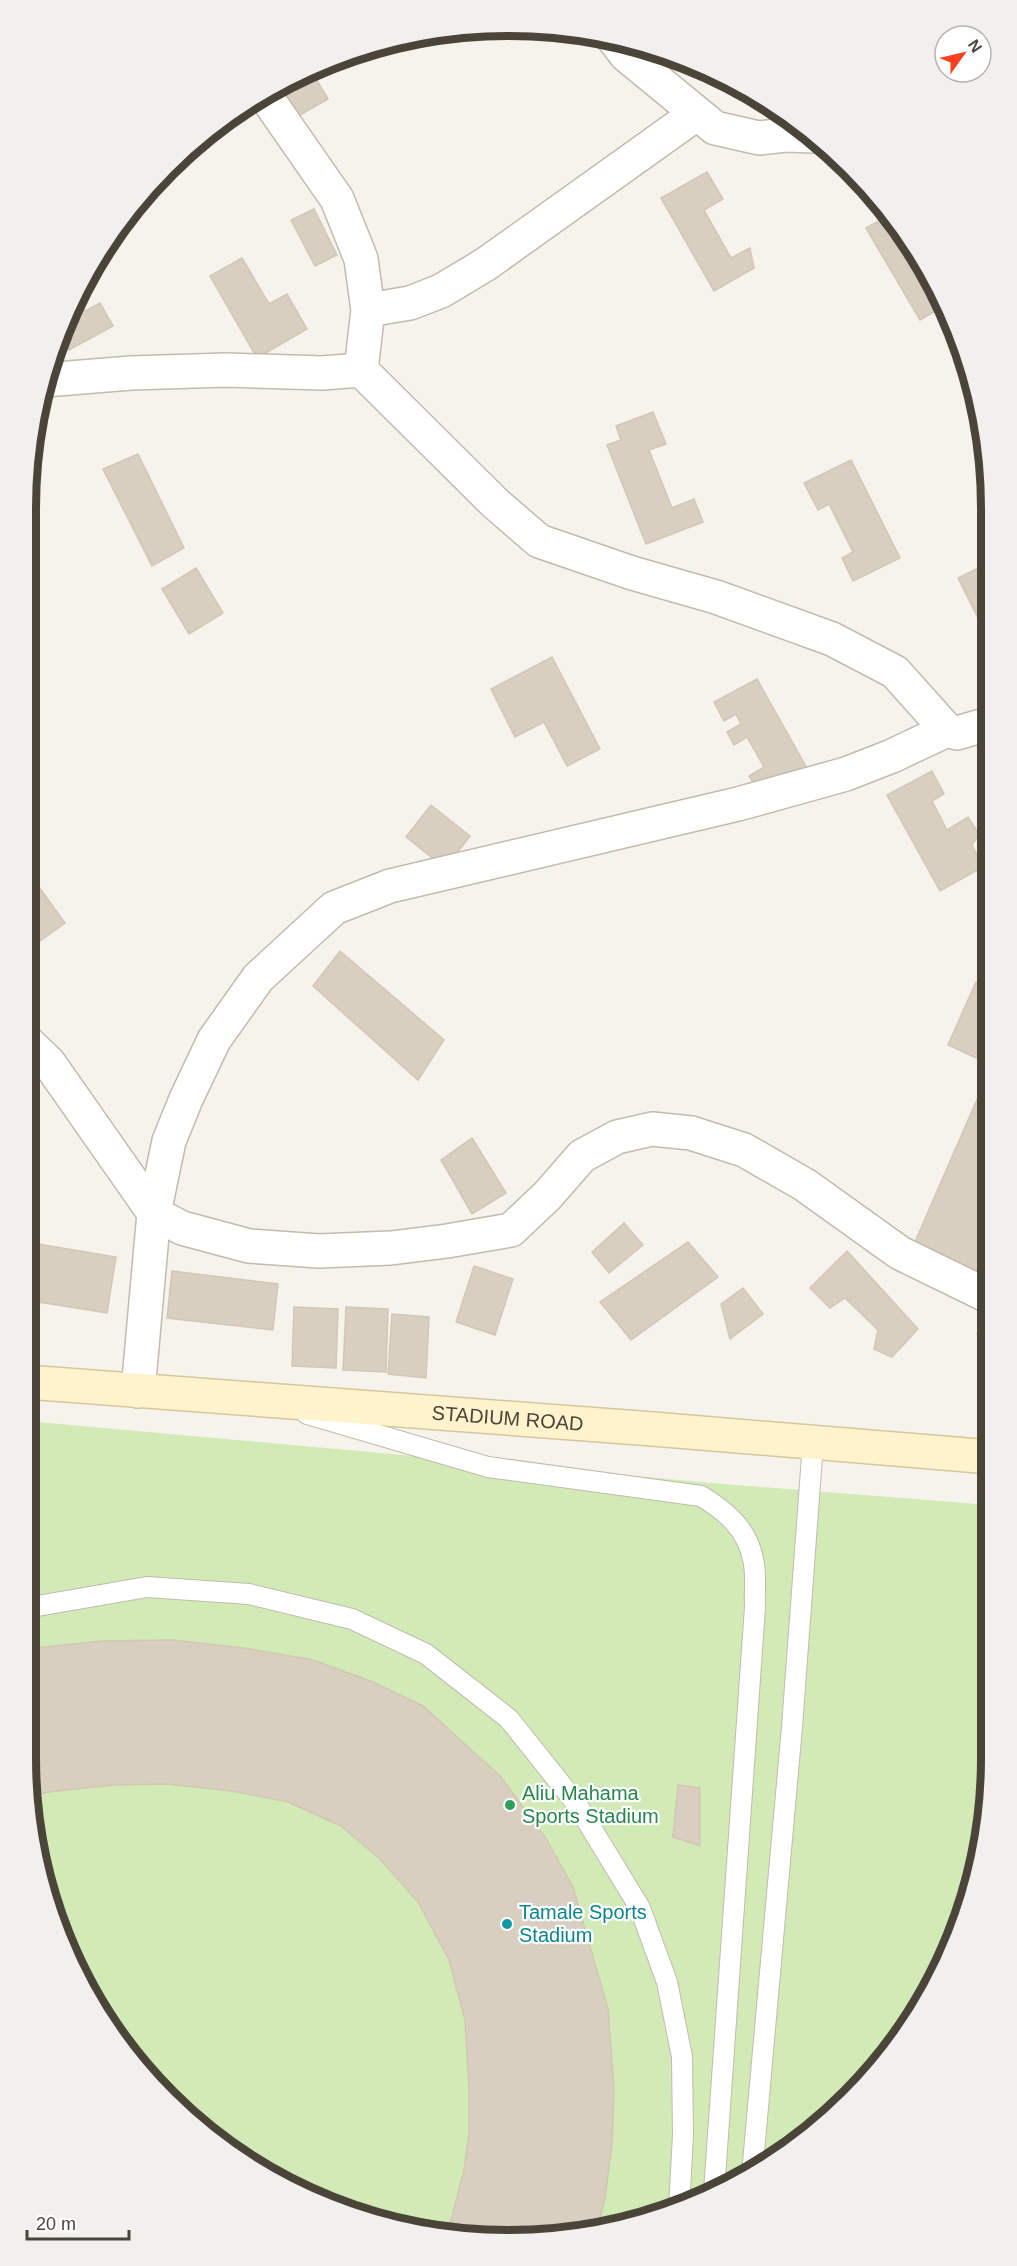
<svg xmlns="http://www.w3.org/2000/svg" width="1017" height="2266" viewBox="0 0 1017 2266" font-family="Helvetica,sans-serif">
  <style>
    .green { fill: #d2eab5 }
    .building { fill: #d8cfc1; stroke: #d3c7b4; stroke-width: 1.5 }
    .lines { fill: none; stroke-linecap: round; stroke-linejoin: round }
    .service-casing { stroke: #c2bbae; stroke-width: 22 }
    .minor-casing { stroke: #c2bbae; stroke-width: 36 }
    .secondary-casing { stroke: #d6c79b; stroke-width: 36 }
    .service { stroke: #fff; stroke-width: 20 }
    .minor { stroke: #fff; stroke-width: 33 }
    .secondary { stroke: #fff3cd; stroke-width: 33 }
    .leisure-dot { fill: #2e9e5b; stroke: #fff; stroke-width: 2 }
    .culture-dot { fill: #0f9aa8; stroke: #fff; stroke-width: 2 }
    .labels { text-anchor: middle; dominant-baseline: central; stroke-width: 4.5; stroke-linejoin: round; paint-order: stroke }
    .street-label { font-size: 20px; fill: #4b4439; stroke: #fff }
    .leisure-label { font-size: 20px; fill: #27864d; stroke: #fff; text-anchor: start }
    .culture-label { font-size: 20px; fill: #0d838f; stroke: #fff; text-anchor: start }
    .rim { fill: none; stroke: #4b4439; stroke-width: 8 }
  </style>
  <rect width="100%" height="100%" fill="#f6f3ec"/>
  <path class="green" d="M 26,1421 L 723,1484 L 991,1505 L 991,1758 L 982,1852 L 955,1942 L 871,2076 L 750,2176 L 663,2215 L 572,2236 L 415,2231 L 267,2176 L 145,2076 L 90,1999 L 51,1913 L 26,1757 Z"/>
  <g class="building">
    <path d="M 310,69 L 328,99 L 295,118 L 277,87 Z"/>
    <path d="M 707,172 L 723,199 L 704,210 L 731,258 L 750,248 L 754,268 L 714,291 L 661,198 Z"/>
    <path d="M 314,209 L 337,255 L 315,266 L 291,220 Z"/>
    <path d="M 891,214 L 944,306 L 920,320 L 866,228 Z"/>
    <path d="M 242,258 L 269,304 L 287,294 L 307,329 L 257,358 L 210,276 Z"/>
    <path d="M 77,296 L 85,311 L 100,303 L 113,326 L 69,350 L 59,333 Z"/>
    <path d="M 653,412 L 666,444 L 649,450 L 672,508 L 694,499 L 703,522 L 646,544 L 607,445 L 621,440 L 616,426 Z"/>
    <path d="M 138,454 L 184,548 L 152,566 L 103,469 Z"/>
    <path d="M 851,460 L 900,558 L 853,581 L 842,558 L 853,552 L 829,504 L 818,510 L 804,483 Z"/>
    <path d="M 988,563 L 988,638 L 958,578 Z"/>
    <path d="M 196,568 L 223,613 L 189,634 L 162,589 Z"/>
    <path d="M 552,657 L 600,749 L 567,766 L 544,722 L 515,737 L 491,689 Z"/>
    <path d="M 757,679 L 808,770 L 761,796 L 749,776 L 764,767 L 747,737 L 734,745 L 727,732 L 741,724 L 736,714 L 724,721 L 714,702 Z"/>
    <path d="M 932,771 L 944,794 L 932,801 L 947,830 L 968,817 L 979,834 L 972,845 L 983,867 L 940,891 L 887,795 Z"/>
    <path d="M 431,805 L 470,836 L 445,868 L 406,837 Z"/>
    <path d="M 26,869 L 65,923 L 26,951 Z"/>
    <path d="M 340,951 L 444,1040 L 418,1080 L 313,986 Z"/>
    <path d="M 976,982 L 989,988 L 989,1064 L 948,1045 Z"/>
    <path d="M 989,1072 L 990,1278 L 914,1244 Z"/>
    <path d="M 472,1138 L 506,1193 L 472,1214 L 441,1160 Z"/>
    <path d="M 624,1223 L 643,1245 L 609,1273 L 592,1252 Z"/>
    <path d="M 26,1242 L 116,1257 L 107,1313 L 26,1300 Z"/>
    <path d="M 688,1242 L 718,1277 L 631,1340 L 600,1302 Z"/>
    <path d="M 847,1251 L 918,1329 L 892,1357 L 874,1349 L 878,1330 L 845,1298 L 830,1308 L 810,1288 Z"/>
    <path d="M 474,1266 L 513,1279 L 495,1335 L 456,1322 Z"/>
    <path d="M 172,1271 L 278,1284 L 273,1330 L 167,1318 Z"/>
    <path d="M 743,1288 L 763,1314 L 730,1339 L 721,1304 Z"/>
    <path d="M 988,1305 L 990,1306 L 990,1339 L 977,1334 Z"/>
    <path d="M 294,1307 L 338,1309 L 336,1368 L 292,1366 Z"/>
    <path d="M 346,1307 L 388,1309 L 386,1372 L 343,1370 Z"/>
    <path d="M 392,1314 L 429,1317 L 426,1378 L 388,1374 Z"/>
    <path d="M 172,1640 L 244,1648 L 313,1660 L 373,1682 L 423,1706 L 500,1776 L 545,1837 L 573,1887 L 608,2009 L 614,2090 L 612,2144 L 605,2198 L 597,2230 L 572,2236 L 448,2232 L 464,2170 L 469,2132 L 469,2087 L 465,2020 L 449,1960 L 418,1902 L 379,1858 L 341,1826 L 288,1802 L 232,1791 L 167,1784 L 113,1785 L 48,1792 L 32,1797 L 26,1758 L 26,1649 L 102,1641 Z"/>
    <path d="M 678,1785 L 700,1788 L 700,1846 L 673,1837 Z"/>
  </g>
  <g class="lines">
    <defs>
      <g id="service">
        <path d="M 307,1414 L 488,1467 L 701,1496 C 726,1511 747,1529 753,1559 C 757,1574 754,1592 755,1607 L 714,2192"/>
        <path d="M 26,1608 L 147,1587 L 249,1594 L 352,1619 L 426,1654 L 509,1719 L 576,1803 L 640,1908 L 667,1982 L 682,2057 L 683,2135 L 679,2208"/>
        <path d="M 752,2174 L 792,1727 L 813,1443"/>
      </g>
      <g id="minor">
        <path d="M 613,38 L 626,55 L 715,128 L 759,138 L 786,135 L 813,136"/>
        <path d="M 264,94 L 337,199 L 361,259 L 368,310 L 361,370"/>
        <path d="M 368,310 L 410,303 L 441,291 L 486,264 L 696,114"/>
        <path d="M 45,380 L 131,373 L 226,370 L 322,373 L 361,370 L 495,503 L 539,541 L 632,573 L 716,597 L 832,639 L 895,672 L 947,730 L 957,733 L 988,724"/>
        <path d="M 26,1041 L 49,1063 L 154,1213 L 182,1228 L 249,1246 L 319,1251 L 391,1248 L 447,1241 L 511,1230 L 547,1196 L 582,1156 L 617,1137 L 652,1129 L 691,1133 L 744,1150 L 805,1185 L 900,1253 L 984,1294 L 990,1294"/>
        <path d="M 138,1391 L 154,1213 L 169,1141 L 186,1099 L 214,1040 L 258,978 L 334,908 L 390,886 L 738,804 L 846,774 L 892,756 L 947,730"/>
      </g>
      <g id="secondary">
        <path id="s1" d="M 26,1382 L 653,1429 L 991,1457"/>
      </g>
    </defs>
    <use href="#service" class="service-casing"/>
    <use href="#minor" class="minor-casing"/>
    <use href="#secondary" class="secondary-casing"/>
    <use href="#service" class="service"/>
    <use href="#minor" class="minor"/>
    <use href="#secondary" class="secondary"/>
  </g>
  <circle class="leisure-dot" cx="510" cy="1805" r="6"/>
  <circle class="culture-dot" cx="507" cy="1924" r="6"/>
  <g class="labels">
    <g class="street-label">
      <text stroke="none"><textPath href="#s1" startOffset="483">STADIUM ROAD</textPath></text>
    </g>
    <g class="leisure-label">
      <text x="522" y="1793">Aliu Mahama<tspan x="522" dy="23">Sports Stadium</tspan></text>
    </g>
    <g class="culture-label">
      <text x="519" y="1912">Tamale Sports<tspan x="519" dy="23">Stadium</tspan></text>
    </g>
  </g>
  <path d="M0 0H1017V2266H0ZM508 36H509A472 472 0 0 1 981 508V1758A472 472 0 0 1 509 2230H508A472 472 0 0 1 36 1758V508A472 472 0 0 1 508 36Z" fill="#f1f0ef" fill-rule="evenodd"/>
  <path class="rim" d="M508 36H509A472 472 0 0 1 981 508V1758A472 472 0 0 1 509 2230H508A472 472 0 0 1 36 1758V508A472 472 0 0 1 508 36Z"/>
  <g transform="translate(963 54) rotate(56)"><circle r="28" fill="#ffffff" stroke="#b7b4b0" stroke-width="1.5"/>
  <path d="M0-4.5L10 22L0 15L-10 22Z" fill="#fc3f1d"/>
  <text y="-9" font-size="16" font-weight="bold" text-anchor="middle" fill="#4b4439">N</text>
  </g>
  <path d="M27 2230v9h102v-9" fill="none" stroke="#4b4439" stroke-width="3"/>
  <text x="36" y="2230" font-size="18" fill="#4b4439" stroke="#ffffff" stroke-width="4.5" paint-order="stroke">20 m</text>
</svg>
